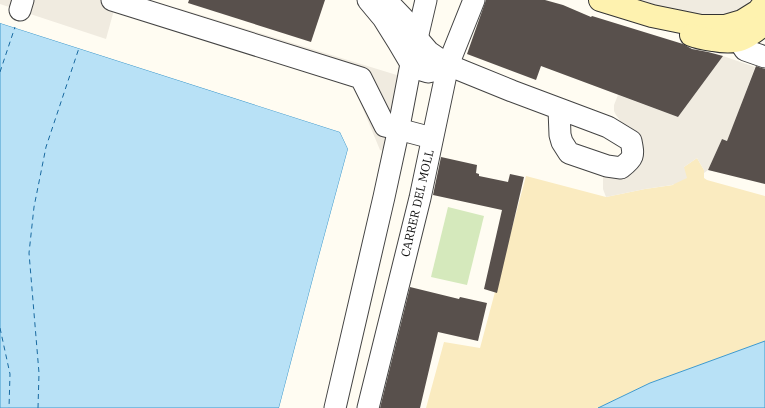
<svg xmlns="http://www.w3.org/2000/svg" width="765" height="408" viewBox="0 0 765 408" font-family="'IBM Plex Serif',serif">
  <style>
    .green { fill: #d5e9bc }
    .sand { fill: #faebc0 }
    .plaza { fill: #f0ebe0 }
    .water { fill: #b8e1f6; stroke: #3f99cc }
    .pier { fill: #fffcf2 }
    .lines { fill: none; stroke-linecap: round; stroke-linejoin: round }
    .ferry { stroke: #196aa1; stroke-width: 1; stroke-dasharray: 5 4; stroke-linecap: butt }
    .building { fill: #58504c }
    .street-casing { stroke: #434343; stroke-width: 23 }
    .secondary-casing { stroke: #323232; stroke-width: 24 }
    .street { stroke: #fff; stroke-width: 21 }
    .secondary { stroke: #fef2af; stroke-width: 22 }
    .labels { text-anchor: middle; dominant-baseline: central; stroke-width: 4; stroke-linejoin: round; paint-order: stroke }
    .street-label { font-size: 12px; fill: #101010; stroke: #fff }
  </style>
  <rect width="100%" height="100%" fill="#fffcf2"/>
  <path class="green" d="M 448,207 L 484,216 L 467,285 L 431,277 Z"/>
  <path class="sand" d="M 697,158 L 704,170 L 704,178 L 707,180 L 765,196 L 765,341 L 650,383 L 598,408 L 426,408 L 444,342 L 480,348 L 526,176 L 606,197 L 645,189 L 673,185 L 684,167 Z"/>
  <g class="plaza">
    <path d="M 0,0 L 128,0 L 168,13 L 178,8 L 400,76 L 390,152 L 380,150 L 353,85 L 114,10 L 106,39 L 0,4 Z"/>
    <path d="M 642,0 L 760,0 L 752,9 L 699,20 Z"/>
    <path d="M 723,56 L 755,67 L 728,141 L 722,139 L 708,170 L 704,173 L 704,170 L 697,158 L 684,167 L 687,178 L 672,185 L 645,189 L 606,197 L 603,189 L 603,175 L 643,154 L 642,143 L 641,139 L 636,132 L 630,127 L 622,123 L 616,115 L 614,111 L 614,105 L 618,95 L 678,117 Z"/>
  </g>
  <g class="water">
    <path d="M 0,23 L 340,132 L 348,149 L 316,267 L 279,408 L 0,408 Z"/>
    <path d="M 765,341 L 765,408 L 598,408 L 650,383 Z"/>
  </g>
  <path class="pier" d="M 0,21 L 341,131 L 350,149 L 317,268 L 281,408 L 279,408 L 316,267 L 348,149 L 340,132 L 0,23 Z"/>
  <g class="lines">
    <g class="ferry">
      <path d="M 0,72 L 15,27"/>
      <path d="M 0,328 L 10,374 L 9,408"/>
      <path d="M 38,408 L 39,373 L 29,253 L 34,207 L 46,147 L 79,48"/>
    </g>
  </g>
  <g class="building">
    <path d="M 189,0 L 325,0 L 311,42 L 188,3 Z"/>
    <path d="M 486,0 L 545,0 L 563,5 L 591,17 L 592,16 L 683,44 L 692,49 L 708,52 L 723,56 L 678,117 L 541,66 L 536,80 L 467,54 Z"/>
    <path d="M 756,66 L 765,69 L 765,184 L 708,170 L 722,139 L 727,141 Z"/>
    <path d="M 441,157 L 477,165 L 476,173 L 479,174 L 479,176 L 508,182 L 510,174 L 524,177 L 497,293 L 484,289 L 502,210 L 433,195 Z"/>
    <path d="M 410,287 L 459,299 L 460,297 L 487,303 L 478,341 L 438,332 L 420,408 L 380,408 Z"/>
  </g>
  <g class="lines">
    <defs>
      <g id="street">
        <path d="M 112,0 L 361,78 L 385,126 L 398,129 L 432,138"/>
        <path d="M 368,0 L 383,18 L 398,42 L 411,64 L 418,69 L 428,72 L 438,70 L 448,65"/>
        <path d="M 386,0 L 406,21 L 417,38 L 429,52 L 448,65 L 512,91 L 608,127 L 631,141 C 634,156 634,158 621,168 L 607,166 L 569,153 L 562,142 L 560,135 L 559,109"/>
        <path d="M 20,10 L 23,0"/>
        <path d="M 739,41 L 745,50 L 765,57"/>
        <path d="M 335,408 L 384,197 L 397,137 L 411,64 L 426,0"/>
        <path d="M 368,408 L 420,198 L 448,65 L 474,0"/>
      </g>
      <g id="secondary">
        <path d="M 600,0 L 652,16 L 701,26 L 725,26 L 742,21 L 758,11 L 765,2"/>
        <path d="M 691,35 C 698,38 705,39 713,40 C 738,45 746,39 765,24"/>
      </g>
    </defs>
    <use href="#street" class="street-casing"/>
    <use href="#secondary" class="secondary-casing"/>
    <use href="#street" class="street"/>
    <use href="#secondary" class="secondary"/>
  </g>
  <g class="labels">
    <g class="street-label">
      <text transform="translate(417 203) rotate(-77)">CARRER DEL MOLL</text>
    </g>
  </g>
</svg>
